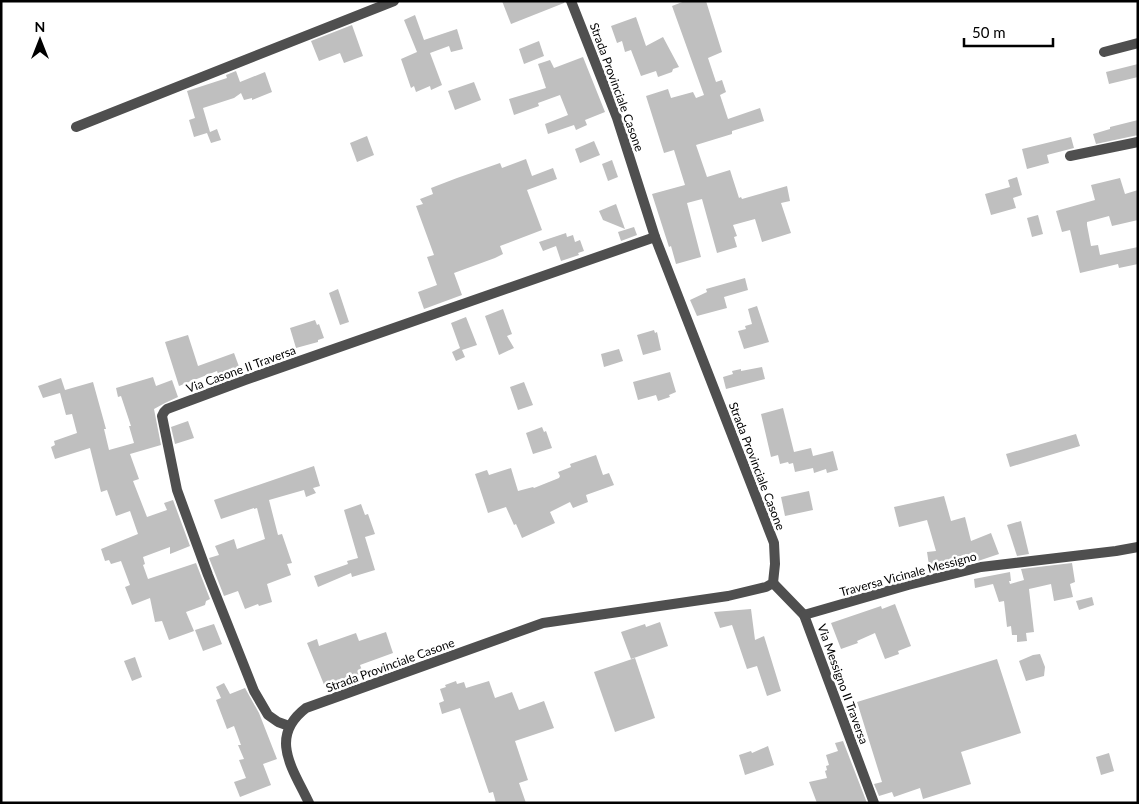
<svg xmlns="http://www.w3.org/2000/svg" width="1139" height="804" viewBox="0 0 1139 804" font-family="Lato,sans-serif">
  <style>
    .building { fill: #bfbfbf }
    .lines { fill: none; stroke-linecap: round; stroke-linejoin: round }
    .minor { stroke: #4f4f4f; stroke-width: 10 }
    .labels { text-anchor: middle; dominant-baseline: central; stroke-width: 5; stroke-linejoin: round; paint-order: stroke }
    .street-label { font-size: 12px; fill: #000; stroke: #fff }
  </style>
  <rect width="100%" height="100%" fill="#fff"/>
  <g class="building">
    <path d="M 502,1 L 564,1 L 564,3 L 511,24 Z"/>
    <path d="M 685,1 L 706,1 L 722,52 L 708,58 L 716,82 L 722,80 L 726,92 L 720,95 L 728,119 L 760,108 L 764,121 L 732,131 L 732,134 L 696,145 L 707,177 L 730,170 L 739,198 L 741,197 L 742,199 L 787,186 L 790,201 L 781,203 L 791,233 L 762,242 L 755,219 L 733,225 L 737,236 L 734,237 L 737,247 L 717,253 L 702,199 L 687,203 L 701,257 L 676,264 L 671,246 L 669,247 L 652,194 L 685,185 L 674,150 L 664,153 L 646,96 L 668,89 L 671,98 L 693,92 L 696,98 L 704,95 L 672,6 Z"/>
    <path d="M 415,15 L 424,40 L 457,29 L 463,49 L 451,52 L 449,46 L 430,53 L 442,85 L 431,90 L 430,86 L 416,92 L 414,86 L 411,88 L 401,59 L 417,52 L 404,20 Z"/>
    <path d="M 636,17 L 646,46 L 663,37 L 679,67 L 673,69 L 672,72 L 658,77 L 656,71 L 641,76 L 631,50 L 625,52 L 622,41 L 617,43 L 611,26 Z"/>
    <path d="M 352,25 L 363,56 L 344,63 L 340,53 L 319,61 L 311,41 Z"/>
    <path d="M 539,41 L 544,56 L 524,64 L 519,49 Z"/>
    <path d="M 583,57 L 605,112 L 585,120 L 587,125 L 576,130 L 574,125 L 548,134 L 545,124 L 568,115 L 560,95 L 538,103 L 539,106 L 514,115 L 509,99 L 546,88 L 538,64 L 550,60 L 554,68 Z"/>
    <path d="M 1138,64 L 1138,77 L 1109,84 L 1106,72 Z"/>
    <path d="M 236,71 L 240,82 L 265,72 L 272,92 L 252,100 L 252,98 L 244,100 L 241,93 L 234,98 L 203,108 L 210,132 L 217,129 L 221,140 L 211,143 L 207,133 L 194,137 L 189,120 L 195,118 L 187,91 L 227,78 L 226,75 Z"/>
    <path d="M 474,82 L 481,100 L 455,110 L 448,91 Z"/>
    <path d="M 1138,120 L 1138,135 L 1096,144 L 1093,134 L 1110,129 L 1110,127 Z"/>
    <path d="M 367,136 L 374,155 L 357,162 L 350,143 Z"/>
    <path d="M 1071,137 L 1074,148 L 1047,155 L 1049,163 L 1027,169 L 1022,149 Z"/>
    <path d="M 594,141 L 600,155 L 580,163 L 575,149 Z"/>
    <path d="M 526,159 L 532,176 L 553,168 L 557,179 L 527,190 L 542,230 L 500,246 L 503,254 L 495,258 L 454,273 L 462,295 L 424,309 L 418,292 L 437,285 L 427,257 L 434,255 L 416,206 L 423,204 L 420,199 L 433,194 L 431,188 L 457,178 L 500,163 L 502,168 Z"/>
    <path d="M 612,160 L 618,177 L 608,181 L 602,164 Z"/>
    <path d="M 1017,177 L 1022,195 L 1013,198 L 1016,208 L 991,215 L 985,194 L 1010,187 L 1008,180 Z"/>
    <path d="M 1120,178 L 1125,194 L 1138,190 L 1138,220 L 1112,226 L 1109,216 L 1087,222 L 1087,225 L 1091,246 L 1098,245 L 1100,255 L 1138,247 L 1138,264 L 1119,268 L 1118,264 L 1080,273 L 1070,230 L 1062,232 L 1056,211 L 1095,200 L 1091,185 Z"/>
    <path d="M 616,204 L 625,229 L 603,220 L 599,211 Z"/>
    <path d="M 1038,215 L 1043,234 L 1032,237 L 1027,218 Z"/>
    <path d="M 634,227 L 637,235 L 621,241 L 618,232 Z"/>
    <path d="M 566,233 L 567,237 L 573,235 L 575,242 L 580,240 L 584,251 L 578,253 L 579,255 L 561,261 L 556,246 L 543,251 L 539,242 Z"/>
    <path d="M 745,278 L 748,290 L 724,297 L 727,308 L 697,316 L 690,300 L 707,292 L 706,289 Z"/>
    <path d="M 338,289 L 349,322 L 340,325 L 329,293 Z"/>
    <path d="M 757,306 L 769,342 L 744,349 L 738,331 L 746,329 L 745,326 L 752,324 L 748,309 Z"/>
    <path d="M 503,309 L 512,334 L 507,336 L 514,348 L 499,355 L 485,316 Z"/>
    <path d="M 466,317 L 477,345 L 462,350 L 465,357 L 456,361 L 452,352 L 460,348 L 451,323 Z"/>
    <path d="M 315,320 L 317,325 L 319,324 L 324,338 L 318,340 L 318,342 L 296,348 L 290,328 Z"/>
    <path d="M 654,330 L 655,333 L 657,332 L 661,350 L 643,355 L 637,335 Z"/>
    <path d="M 188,335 L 198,366 L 234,353 L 241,372 L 220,379 L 217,371 L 179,386 L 165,342 Z"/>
    <path d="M 619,349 L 623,361 L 604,367 L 601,354 Z"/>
    <path d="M 762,367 L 765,379 L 726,389 L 723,377 L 733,374 L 732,371 L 741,369 L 741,371 Z"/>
    <path d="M 670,372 L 676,392 L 669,395 L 670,397 L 658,401 L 656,395 L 638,400 L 633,382 Z"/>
    <path d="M 153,377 L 156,386 L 172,380 L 178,397 L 165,403 L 154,409 L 161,445 L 130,454 L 139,479 L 133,481 L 147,517 L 167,510 L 164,503 L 173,500 L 190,546 L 170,554 L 170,547 L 143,557 L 145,564 L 143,565 L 148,579 L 196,563 L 210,599 L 206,601 L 205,605 L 186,612 L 194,631 L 169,640 L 162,621 L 155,622 L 150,598 L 132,605 L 125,587 L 130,585 L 121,561 L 111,564 L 109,560 L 105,561 L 101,549 L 138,534 L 130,511 L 116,516 L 107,490 L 101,492 L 90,448 L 55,459 L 51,447 L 55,445 L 54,441 L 77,433 L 72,414 L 66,415 L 60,393 L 43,398 L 38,386 L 61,378 L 65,390 L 93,382 L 106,429 L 104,429 L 109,450 L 134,443 L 129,426 L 131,426 L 121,396 L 118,397 L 116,388 Z"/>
    <path d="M 524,382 L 533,405 L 518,410 L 510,387 Z"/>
    <path d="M 783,408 L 794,452 L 811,448 L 813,456 L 833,451 L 838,470 L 827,473 L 826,469 L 814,473 L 813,468 L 795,472 L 793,463 L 789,464 L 788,462 L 780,464 L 778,455 L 771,457 L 761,414 Z"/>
    <path d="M 188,421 L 194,438 L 175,444 L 171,427 Z"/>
    <path d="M 542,427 L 544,432 L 546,431 L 552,448 L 533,454 L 526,433 Z"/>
    <path d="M 1076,434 L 1080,446 L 1010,467 L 1006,454 Z"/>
    <path d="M 596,455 L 603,475 L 609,473 L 614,485 L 586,495 L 588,502 L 573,508 L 570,502 L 550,512 L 555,523 L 522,538 L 516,524 L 514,525 L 506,507 L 488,513 L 475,474 L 487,470 L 489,475 L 511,468 L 518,491 L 533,487 L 534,488 L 559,478 L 560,476 L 558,472 L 571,467 L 570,464 Z"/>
    <path d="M 314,466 L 320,486 L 313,488 L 316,493 L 306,497 L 304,490 L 269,500 L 278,535 L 282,534 L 292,563 L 287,564 L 291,575 L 267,584 L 272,602 L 259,606 L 258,604 L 245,609 L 238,591 L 224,596 L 209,558 L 219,555 L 215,546 L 234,539 L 237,549 L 265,539 L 257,508 L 254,509 L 254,508 L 221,519 L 214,500 Z"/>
    <path d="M 809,491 L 813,510 L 785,516 L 781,497 Z"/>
    <path d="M 944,496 L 951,521 L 965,517 L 971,541 L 991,533 L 999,554 L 981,560 L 930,572 L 927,552 L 936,551 L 927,520 L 899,527 L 894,507 Z"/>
    <path d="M 361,504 L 365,515 L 368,514 L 375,534 L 365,537 L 375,570 L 352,577 L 351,573 L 318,587 L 314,576 L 348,564 L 347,561 L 358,558 L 344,510 Z"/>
    <path d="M 1021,521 L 1029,554 L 1017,556 L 1007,525 Z"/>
    <path d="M 1072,563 L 1075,582 L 1070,584 L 1073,597 L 1054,601 L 1051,584 L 1029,589 L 1034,632 L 1026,633 L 1027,641 L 1017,642 L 1017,635 L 1012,635 L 1011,626 L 1007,627 L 1004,601 L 999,602 L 993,584 L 975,588 L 974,579 L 1010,572 L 1011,581 L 1009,581 L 1010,584 L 1024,580 L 1021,569 Z"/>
    <path d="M 1092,597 L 1094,605 L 1079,610 L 1076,601 Z"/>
    <path d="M 895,604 L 911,646 L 898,651 L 899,654 L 885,659 L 875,633 L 857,641 L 858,643 L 841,649 L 831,623 L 881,606 L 882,609 Z"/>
    <path d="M 751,609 L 755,640 L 764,636 L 781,691 L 767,696 L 757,666 L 747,669 L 732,625 L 720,628 L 714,612 Z"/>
    <path d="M 660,622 L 668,646 L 631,659 L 621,632 L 645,624 L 646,627 Z"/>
    <path d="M 214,624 L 222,644 L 203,651 L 195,630 Z"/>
    <path d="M 386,632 L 393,653 L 360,665 L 363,673 L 325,687 L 307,643 L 317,639 L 319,646 L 356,633 L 359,641 Z"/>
    <path d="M 1040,654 L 1045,667 L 1044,676 L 1026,681 L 1019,661 L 1033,655 Z"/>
    <path d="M 135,657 L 142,677 L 132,681 L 124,661 Z"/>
    <path d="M 635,658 L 655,718 L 615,732 L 594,672 Z"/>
    <path d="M 997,659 L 1021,733 L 961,752 L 971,784 L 923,799 L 920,788 L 894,797 L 892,792 L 879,796 L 874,784 L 882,782 L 857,702 Z"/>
    <path d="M 456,681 L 457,684 L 464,682 L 466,688 L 489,681 L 495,698 L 512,692 L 519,710 L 544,701 L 554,728 L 515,741 L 528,780 L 519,783 L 526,803 L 496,803 L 493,792 L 489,793 L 460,708 L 442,714 L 439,703 L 444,701 L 440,689 L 446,687 L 445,685 Z"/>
    <path d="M 224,683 L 230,694 L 245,688 L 259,713 L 277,759 L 263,764 L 271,785 L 240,797 L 234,782 L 246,778 L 239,760 L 244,759 L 238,745 L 241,745 L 234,726 L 227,729 L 216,700 L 221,698 L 216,687 Z"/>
    <path d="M 843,741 L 867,803 L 817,803 L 809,782 L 827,778 L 825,771 L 827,770 L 826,766 L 829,765 L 826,755 L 838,751 L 835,743 Z"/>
    <path d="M 768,746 L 774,765 L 745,775 L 739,755 L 751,751 L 752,753 Z"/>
    <path d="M 1109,753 L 1114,771 L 1101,775 L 1096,757 Z"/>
  </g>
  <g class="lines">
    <g class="minor">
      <path d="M 1104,52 L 1138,43"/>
      <path d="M 76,127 L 394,1"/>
      <path d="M 1070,156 L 1138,142"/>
      <path d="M 773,583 L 804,615 L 874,803"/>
      <path d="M 804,615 L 908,585 L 981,567 L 1116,551 L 1138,547"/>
      <path d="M 289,726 L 278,722 L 268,715 L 254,691 L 208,575 L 177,490 L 162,416 L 164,412 L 167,409 L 245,380 L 655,237"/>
      <path d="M 309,803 C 293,769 268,737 306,708 L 543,623 L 728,596 L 766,587 L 773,583 L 775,564 L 774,543 L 655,237 L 617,118 L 571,1"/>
    </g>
  </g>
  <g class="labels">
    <g class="street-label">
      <text transform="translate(617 87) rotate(70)">Strada Provinciale Casone</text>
      <text transform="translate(241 369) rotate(-20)">Via Casone II Traversa</text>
      <text transform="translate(757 466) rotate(69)">Strada Provinciale Casone</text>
      <text transform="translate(908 574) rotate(-15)">Traversa Vicinale Messigno</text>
      <text transform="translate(390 665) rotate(-20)">Strada Provinciale Casone</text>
      <text transform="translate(843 684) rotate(70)">Via Messigno II Traversa</text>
    </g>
  </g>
  <rect width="1139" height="804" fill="none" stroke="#000000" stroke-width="5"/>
  <g transform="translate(40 40)" stroke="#ffffff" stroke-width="4" paint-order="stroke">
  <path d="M0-4L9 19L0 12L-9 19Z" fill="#000000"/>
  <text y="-8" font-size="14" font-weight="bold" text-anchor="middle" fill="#000000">N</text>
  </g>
  <path d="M964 38v8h89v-8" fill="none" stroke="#000000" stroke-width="2.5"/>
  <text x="972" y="38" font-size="15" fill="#000000" stroke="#ffffff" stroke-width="4" paint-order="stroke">50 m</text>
</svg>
